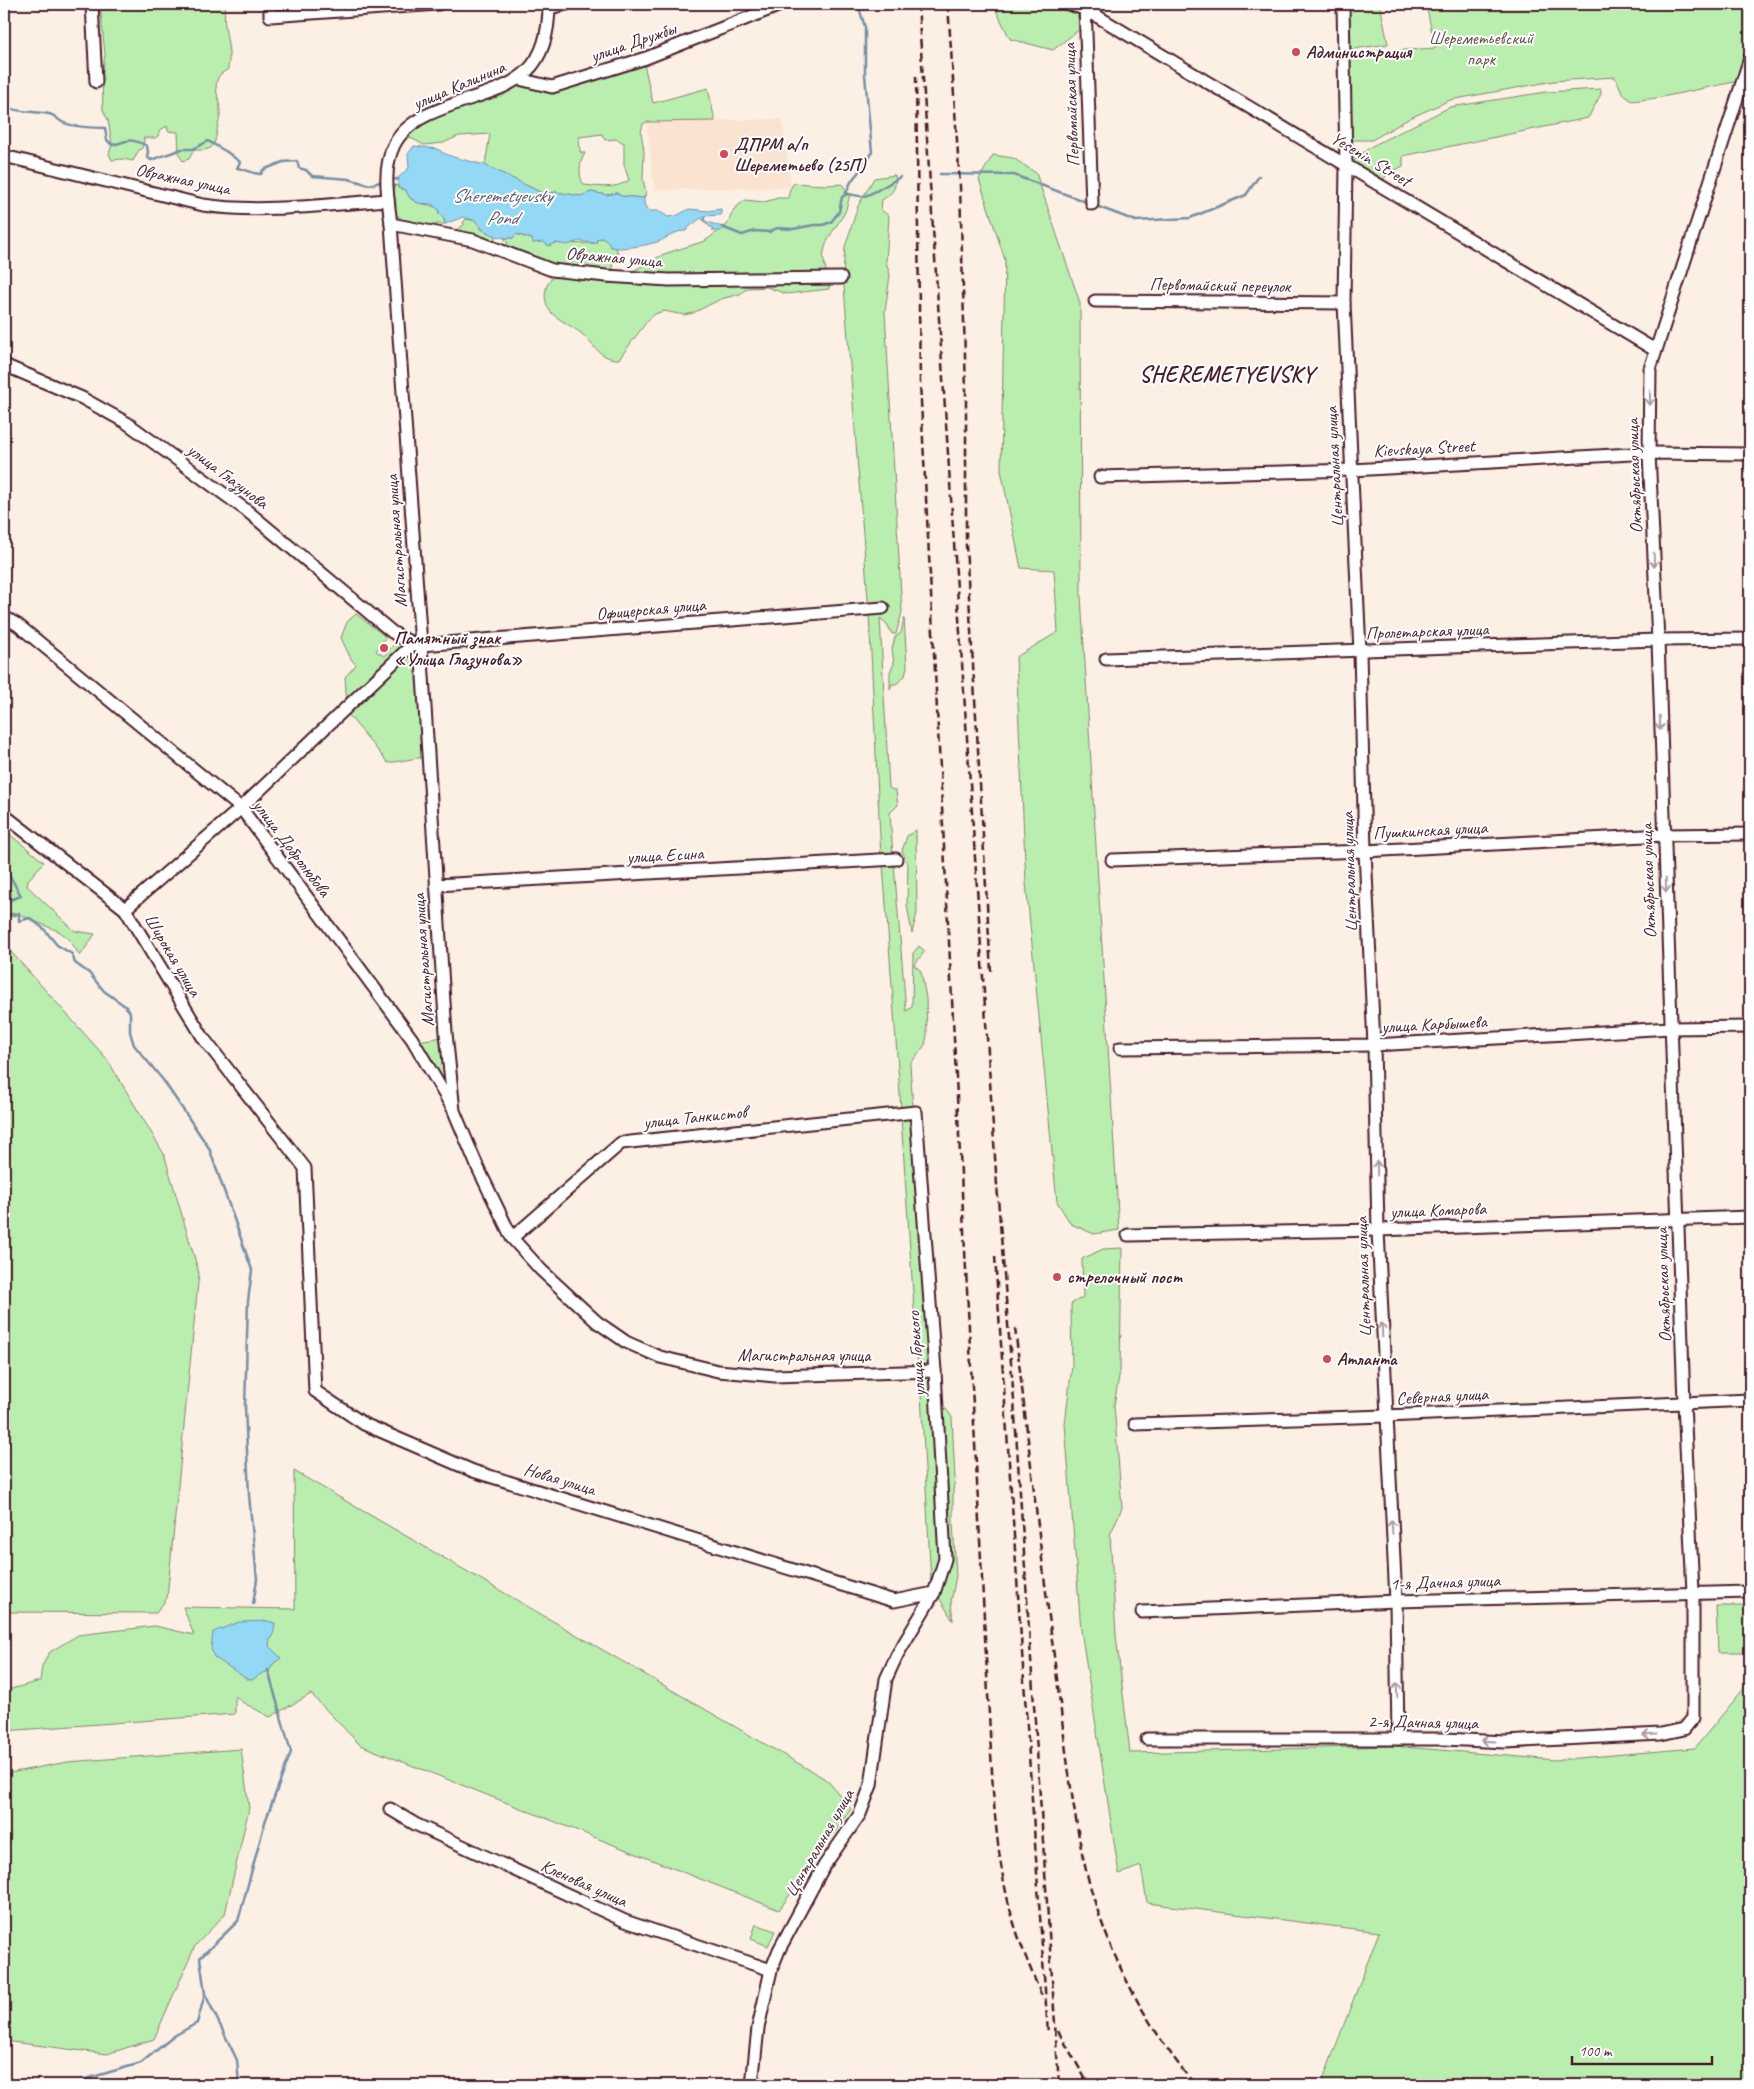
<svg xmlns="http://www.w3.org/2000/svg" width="1754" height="2089" viewBox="0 0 1754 2089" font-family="Caveat,sans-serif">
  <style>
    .built { fill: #fae4d1 }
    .green { fill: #b9eeaf; stroke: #82866d; fill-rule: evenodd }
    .water { fill: #93d9f5; stroke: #768fa4 }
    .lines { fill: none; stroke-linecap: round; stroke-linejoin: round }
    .stream { stroke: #768fa4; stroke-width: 2.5 }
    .minor-casing { stroke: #4a1f2b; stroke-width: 15 }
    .minor { stroke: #fff; stroke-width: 11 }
    .rail { stroke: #4a1f2b; stroke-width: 2.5; stroke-dasharray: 8 4; stroke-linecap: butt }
    .oneway { stroke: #ae9aa0 }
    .poi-dot { fill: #d1495b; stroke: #fff; stroke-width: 2 }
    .labels { text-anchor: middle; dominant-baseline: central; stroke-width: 4; stroke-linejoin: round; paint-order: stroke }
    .park-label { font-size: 18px; fill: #66534c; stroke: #fff }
    .street-label { font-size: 18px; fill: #4a1f2b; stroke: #fff }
    .poi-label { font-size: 18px; font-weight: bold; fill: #4a1f2b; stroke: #fff; text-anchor: start }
    .water-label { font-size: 19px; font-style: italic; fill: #605768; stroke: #fff }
    .district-label { font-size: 22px; font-weight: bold; letter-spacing: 1px; fill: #4a1f2b; stroke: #fff }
  </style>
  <rect width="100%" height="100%" fill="#fcefe4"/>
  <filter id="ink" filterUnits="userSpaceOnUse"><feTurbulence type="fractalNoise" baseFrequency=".02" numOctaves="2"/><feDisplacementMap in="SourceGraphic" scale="10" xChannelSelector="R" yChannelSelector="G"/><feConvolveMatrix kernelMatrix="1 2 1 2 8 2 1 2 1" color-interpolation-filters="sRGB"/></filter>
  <g filter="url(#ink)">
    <path class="built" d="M 782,119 L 791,187 L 654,190 L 647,122 Z"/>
    <g class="green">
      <path d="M 100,4 L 226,4 C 220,26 233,45 228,69 C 226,71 221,73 219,76 C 212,87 220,99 220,110 C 221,116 219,120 218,125 C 214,145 217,151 194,150 L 189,159 L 183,161 L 179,155 L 178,132 L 168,131 L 167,126 L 160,130 L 158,136 L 155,138 L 143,138 L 144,141 L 142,148 L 139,150 L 133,161 L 123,159 L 112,160 L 109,154 L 112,144 L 108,120 L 103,110 L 102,77 L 105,55 Z"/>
      <path d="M 996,4 L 1076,4 L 1080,29 L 1053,50 L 1010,39 L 994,6 Z"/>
      <path d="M 1367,4 L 1380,4 L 1388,44 L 1346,50 L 1347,8 Z"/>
      <path d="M 1426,4 L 1750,4 L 1750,44 L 1739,81 L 1657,98 L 1632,101 L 1623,94 L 1615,77 L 1554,81 L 1450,100 L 1410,118 L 1372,140 L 1349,140 L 1347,54 L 1435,48 Z"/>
      <path d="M 644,64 L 653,103 L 708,88 L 715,121 L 647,122 L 643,124 L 641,132 L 644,151 L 643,179 L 646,193 L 644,198 L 621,196 L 617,193 L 607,195 L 592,192 L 581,196 L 556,192 L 544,194 L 485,165 L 490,134 L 459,136 L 443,143 L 424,145 L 405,135 L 432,117 L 504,95 L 519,84 L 553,90 ZM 602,134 L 605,140 L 616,139 L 624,143 L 624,165 L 629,180 C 617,189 600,187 584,185 C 578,176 579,163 585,153 L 580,152 L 579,137 Z"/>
      <path d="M 1601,89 L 1601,94 L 1588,118 L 1403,156 L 1403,166 L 1388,174 L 1380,183 L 1350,164 L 1370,147 L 1450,107 L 1546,92 Z"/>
      <path d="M 993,155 L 1013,158 L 1036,173 L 1080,303 L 1081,596 L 1119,1230 L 1094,1234 L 1071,1224 L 1057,1202 L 1026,883 L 1016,657 L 1058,632 L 1054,570 L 1021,568 L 1001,470 L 1005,260 L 979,179 Z"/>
      <path d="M 895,175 C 897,188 893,193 882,200 L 881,210 L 889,216 L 886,262 L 890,275 L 885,312 L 902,612 L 896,634 L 892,634 L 887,624 L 880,618 L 889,788 L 896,791 L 898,805 L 890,813 L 893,856 L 881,857 L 869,612 L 843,274 L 845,247 L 858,206 L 874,178 Z"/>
      <path d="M 794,183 C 811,184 826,186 842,184 L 850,195 C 848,201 847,208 844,214 C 837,226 827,237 824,251 C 821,266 831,275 829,289 L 786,294 L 767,287 L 748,288 L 740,294 L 721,299 L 693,313 L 684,315 L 664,311 L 655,314 L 648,320 L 619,359 C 601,360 594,345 582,334 C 574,327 556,319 550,311 C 541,298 545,280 558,274 C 573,280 589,283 602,275 L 609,284 L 664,254 L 705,241 L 727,225 L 734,209 L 745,200 L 764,202 L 778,198 L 788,198 L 790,189 Z"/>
      <path d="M 397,185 L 398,188 L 406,190 C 408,193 408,196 410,198 C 416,205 430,203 439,209 L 439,214 L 444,219 L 445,224 L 436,224 L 434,228 L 399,224 L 400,217 L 392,215 L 396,203 L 393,196 L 394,186 Z"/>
      <path d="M 466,219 L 476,221 L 481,229 L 495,236 L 494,244 L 454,231 L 464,225 L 463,222 Z"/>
      <path d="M 516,234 C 546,245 565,244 596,243 L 597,239 L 602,238 L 616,248 L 618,252 L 614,253 L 612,260 L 613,272 L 552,267 L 504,249 L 508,243 L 504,238 L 513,238 Z"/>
      <path d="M 356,614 L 386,637 L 376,651 L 384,656 L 396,642 L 406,647 L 347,705 L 345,677 L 356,665 L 351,659 L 341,638 L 347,622 Z"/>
      <path d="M 904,618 L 907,666 L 905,676 L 896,684 L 892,684 L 890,689 L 890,672 L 894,664 L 892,649 L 895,637 L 901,633 Z"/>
      <path d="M 417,651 L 424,757 L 388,763 L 347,713 L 410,652 Z"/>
      <path d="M 4,830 L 44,862 L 28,880 L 27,886 L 75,931 L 95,934 L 80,956 L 69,939 L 60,932 L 16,913 L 9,914 L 5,909 L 4,903 L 12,895 L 4,876 Z"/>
      <path d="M 916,830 L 917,913 L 912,933 L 907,905 L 908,864 L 902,851 L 907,836 Z"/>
      <path d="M 883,864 L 894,864 L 906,1011 L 912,1007 L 913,953 L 919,946 L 925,951 L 914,965 L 921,971 L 926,998 L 927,1035 L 925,1045 L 910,1064 L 913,1109 L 901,1109 Z"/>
      <path d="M 4,944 L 107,1059 L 164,1154 L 199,1273 L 167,1598 L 156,1613 L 4,1612 Z"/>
      <path d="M 443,1037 L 449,1095 L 417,1041 Z"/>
      <path d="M 913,1116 L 931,1367 L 918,1367 L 901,1117 Z"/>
      <path d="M 1122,1248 L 1120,1371 L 1114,1405 L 1122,1508 L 1110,1535 L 1116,1635 L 1130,1753 L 1393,1746 L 1555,1760 L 1695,1748 L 1750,1681 L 1750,2085 L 1321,2085 L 1379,1932 L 1147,1903 L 1141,1866 L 1119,1874 L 1081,1630 L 1065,1424 L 1072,1365 L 1071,1304 L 1083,1297 L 1082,1259 L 1103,1249 Z"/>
      <path d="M 932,1374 L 942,1558 L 933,1585 L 931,1582 L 920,1375 Z"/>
      <path d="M 940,1409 L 946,1409 L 952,1417 L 955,1479 L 953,1490 L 953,1522 L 956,1576 L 951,1602 L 953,1621 L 937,1594 L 948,1560 Z"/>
      <path d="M 294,1471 L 827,1780 L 851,1809 L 779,1910 L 360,1745 L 311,1694 L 270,1717 L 242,1702 L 235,1696 L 235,1714 L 4,1731 L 4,1691 L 40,1681 L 42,1666 L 50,1652 L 78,1635 L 155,1626 L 194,1635 L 183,1607 L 295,1609 Z"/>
      <path d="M 1716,1606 L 1750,1606 L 1750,1652 L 1718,1652 Z"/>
      <path d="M 241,1749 L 249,1808 L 225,1914 L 195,1946 L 154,2039 L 107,2054 L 4,2041 L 4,1774 L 67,1762 Z"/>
      <path d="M 756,1924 L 775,1931 L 768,1946 L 751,1939 Z"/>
    </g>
    <g class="water">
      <path d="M 414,146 L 438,149 L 443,153 L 453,157 L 485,165 L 544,194 L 556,192 L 581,196 L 591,192 L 607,195 L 617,193 L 621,196 L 644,198 L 644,204 L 648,211 L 659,211 L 668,217 L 676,216 L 689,209 L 708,211 L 721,209 L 721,215 L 704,216 L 705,221 L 725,228 L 720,231 L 713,231 L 712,227 L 710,227 L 701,218 L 689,227 L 686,231 C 675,230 667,239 657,242 C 647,245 621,250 611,247 L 607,241 L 602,238 L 597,239 L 596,243 L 579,241 L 567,245 L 556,243 L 549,246 L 543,242 L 533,243 L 532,239 L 516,234 L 513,238 C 499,239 483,233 476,221 L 463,217 L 445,224 L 444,219 L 439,214 L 439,210 L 432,204 L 418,203 L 409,197 L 406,190 L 398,188 L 398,178 L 409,168 L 408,154 Z"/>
      <path d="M 268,1621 L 275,1623 L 273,1637 L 270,1639 L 269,1646 L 281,1658 L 274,1663 L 269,1671 L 261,1674 L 252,1680 L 247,1679 L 214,1657 L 211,1649 L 213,1632 L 239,1622 Z"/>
    </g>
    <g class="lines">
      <g class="stream">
        <path d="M 4,106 C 16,113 35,111 49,114 C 55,115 58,120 62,122 C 71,127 95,128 105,128 L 107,140 L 112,145 C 129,141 129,137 147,146 L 148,152 L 147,157 L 151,160 L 182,149 L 193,149 L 208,141 L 227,152 L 240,162 L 237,168 C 246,169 252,174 261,174 L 263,170 L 283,162 L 297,161 L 299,168 L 306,170 L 312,176 L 349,179 L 369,185 L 384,181"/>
        <path d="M 940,174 L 1014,175 L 1089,203"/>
        <path d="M 390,180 L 398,179"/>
        <path d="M 845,195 L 851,182 L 863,166 L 864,160 L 870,157 L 872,152 L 865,75 L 865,27 L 860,11"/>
        <path d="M 1096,206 L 1136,221 L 1190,218 L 1246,195 L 1259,176"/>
        <path d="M 722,227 L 742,235 L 755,231 L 769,232 L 777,228 L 793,229 L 814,225 L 823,225 L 831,222 L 839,212 L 842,197 L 847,194 C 853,194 858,197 864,196 C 869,196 895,180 900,177"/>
        <path d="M 4,865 L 21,896 L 4,902"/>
        <path d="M 4,910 C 8,916 13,917 19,913 L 19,921 L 30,918 L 44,929 L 57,945 L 72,954 L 75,963 L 89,973 L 104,991 L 125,1006 L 130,1012 L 130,1032 L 134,1045 L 163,1080 L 209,1148 L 252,1270 L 248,1301 L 245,1407 L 249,1495 L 257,1579 L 253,1604"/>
        <path d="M 83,2085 L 86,2079 L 141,2063 L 174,2036 L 197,2023 L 205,1994"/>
        <path d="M 239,2085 L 237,2060 L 205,1994 L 200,1958 L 238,1921 L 265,1822 L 291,1752 L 268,1670"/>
      </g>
      <defs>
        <g id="minor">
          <path d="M 92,4 L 96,82"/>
          <path d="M 270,4 L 270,16 L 438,4"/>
          <path d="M 549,4 C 549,95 490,85 427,115 C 413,122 401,131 394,145 C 382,170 388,198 391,224 L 421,645 L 446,1033 L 454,1111 L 478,1168 L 512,1238 L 541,1270 L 597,1322 L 626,1342 L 660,1357 L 718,1371 L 775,1376 L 935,1371"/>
          <path d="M 1068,4 L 1085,9 L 1655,350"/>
          <path d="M 1085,4 L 1092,204"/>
          <path d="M 1343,4 L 1346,165 L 1344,303 L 1360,652 L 1365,851 L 1374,1045 L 1378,1230 L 1396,1601 L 1398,1738"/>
          <path d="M 549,8 L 567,4"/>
          <path d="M 519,79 L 552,87 L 646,58 L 783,4"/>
          <path d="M 4,156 L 203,205 C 261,214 330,204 388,200"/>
          <path d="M 391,224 L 473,240 L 552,270 L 606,276 L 669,280 L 841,278"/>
          <path d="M 1095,301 L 1344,303"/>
          <path d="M 4,365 L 82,398 L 127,423 L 246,510 L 392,632 L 413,644"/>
          <path d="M 1100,477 L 1352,470 L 1649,453 L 1750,454"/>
          <path d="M 883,608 L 421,645 L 413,644 L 241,808 L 125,909 L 204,1039 L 305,1168 L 315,1391 L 364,1424 L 473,1471 L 894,1601 L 934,1593"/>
          <path d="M 4,617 L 18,625 L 241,808 L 412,1039 L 452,1107"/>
          <path d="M 1106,659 L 1658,640 L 1750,639"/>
          <path d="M 4,815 L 125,909"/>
          <path d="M 1112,860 L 1365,851 L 1664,835 L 1750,834"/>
          <path d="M 436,885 L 896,859"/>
          <path d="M 1120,1048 L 1374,1045 L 1671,1028 L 1750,1027"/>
          <path d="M 1128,1235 L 1378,1230 L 1750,1217"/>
          <path d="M 512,1238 L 621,1143 L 916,1112 L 935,1371 L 945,1559 L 934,1593 L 897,1655 L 886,1679 L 871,1785 L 860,1814 L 824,1866 L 779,1950 L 771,1970 L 758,2028 L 752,2085"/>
          <path d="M 1135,1424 L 1386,1416 L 1750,1400"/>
          <path d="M 1142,1612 L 1396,1601 L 1750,1592"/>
          <path d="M 1147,1739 L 1444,1739 L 1505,1742 L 1661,1734 L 1684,1729 L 1693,1718 L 1693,1592 L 1684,1403 L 1658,640 L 1649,453 L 1650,369 L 1750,58"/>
          <path d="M 390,1809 L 415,1824 L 625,1921 L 771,1970"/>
        </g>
      </defs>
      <use href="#minor" class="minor-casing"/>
      <use href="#minor" class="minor"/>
      <g class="rail">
        <path d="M 918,4 L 996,1172 L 1014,1401 L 1059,2085"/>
        <path d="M 948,4 L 960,186 L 966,391 L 966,545 L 991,972"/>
        <path d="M 916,76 L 920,382 L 993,1791 C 996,1831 1000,1870 1010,1909 C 1018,1940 1031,1970 1043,1999"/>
        <path d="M 995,1256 L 1048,2034"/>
        <path d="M 1015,1328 C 1028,1438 1040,1547 1054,1656 C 1062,1716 1068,1777 1079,1837 C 1095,1928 1136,2014 1195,2085"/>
        <path d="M 1058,2031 L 1089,2085"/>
      </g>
    </g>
    <defs><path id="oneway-shaft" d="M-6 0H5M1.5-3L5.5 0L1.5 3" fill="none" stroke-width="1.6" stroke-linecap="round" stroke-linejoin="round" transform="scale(1.25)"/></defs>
    <g class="oneway">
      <use href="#oneway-shaft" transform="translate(1650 398) rotate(90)"/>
      <use href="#oneway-shaft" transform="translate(1654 560) rotate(87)"/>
      <use href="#oneway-shaft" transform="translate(1660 723) rotate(88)"/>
      <use href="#oneway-shaft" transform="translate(1666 885) rotate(88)"/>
      <use href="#oneway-shaft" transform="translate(1377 1168) rotate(-91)"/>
      <use href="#oneway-shaft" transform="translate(1382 1330) rotate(-92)"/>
      <use href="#oneway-shaft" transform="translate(1392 1527) rotate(-93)"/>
      <use href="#oneway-shaft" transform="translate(1397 1690) rotate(-91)"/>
      <use href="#oneway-shaft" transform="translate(1650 1735) rotate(177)"/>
      <use href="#oneway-shaft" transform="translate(1488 1741) rotate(-177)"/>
    </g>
  </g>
  <g class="poi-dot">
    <circle cx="1296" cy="52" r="5"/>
    <circle cx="724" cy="154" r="5"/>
    <circle cx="384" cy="648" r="5"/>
    <circle cx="1057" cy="1277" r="5"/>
    <circle cx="1327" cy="1359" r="5"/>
  </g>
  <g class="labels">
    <g class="park-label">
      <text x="1481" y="38">Шереметьевский<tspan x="1481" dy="21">парк</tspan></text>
    </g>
    <g class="street-label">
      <text transform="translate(633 42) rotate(-19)">улица Дружбы</text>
      <text transform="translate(459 85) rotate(-23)">улица Калинина</text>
      <text transform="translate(1071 105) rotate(-92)">Первомайская улица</text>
      <text transform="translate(1371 159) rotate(31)">Yesenin Street</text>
      <text transform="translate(183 179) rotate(12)">Овражная улица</text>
      <text transform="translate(614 257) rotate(5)">Овражная улица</text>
      <text transform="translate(1220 285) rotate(1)">Первомайский переулок</text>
      <text transform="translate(1424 448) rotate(-3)">Kievskaya Street</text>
      <text transform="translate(1334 467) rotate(-93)">Центральная улица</text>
      <text transform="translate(228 476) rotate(37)">улица Глазунова</text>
      <text transform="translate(1634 476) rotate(-92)">Октябрьская улица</text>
      <text transform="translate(396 541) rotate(-94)">Магистральная улица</text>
      <text transform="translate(651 609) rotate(-5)">Офицерская улица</text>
      <text transform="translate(1427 631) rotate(-2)">Пролетарская улица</text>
      <text transform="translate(1430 830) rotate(-3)">Пушкинская улица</text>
      <text transform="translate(292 848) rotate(53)">улица Добролюбова</text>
      <text transform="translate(665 855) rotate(-3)">улица Есина</text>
      <text transform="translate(1349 872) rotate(-92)">Центральная улица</text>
      <text transform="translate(1648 881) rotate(-92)">Октябрьская улица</text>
      <text transform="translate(173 955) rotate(59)">Широкая улица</text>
      <text transform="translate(423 960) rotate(-94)">Магистральная улица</text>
      <text transform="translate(1434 1024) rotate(-3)">улица Карбышева</text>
      <text transform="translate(695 1117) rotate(-6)">улица Танкистов</text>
      <text transform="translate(1438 1210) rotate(-2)">улица Комарова</text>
      <text transform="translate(1363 1277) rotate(-92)">Центральная улица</text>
      <text transform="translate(1663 1285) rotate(-92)">Октябрьская улица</text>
      <text transform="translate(916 1354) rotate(-94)">улица Горького</text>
      <text x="804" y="1355">Магистральная улица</text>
      <text transform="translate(1442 1396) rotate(-3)">Северная улица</text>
      <text transform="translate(560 1479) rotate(17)">Новая улица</text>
      <text transform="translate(1445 1582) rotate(-2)">1-я Дачная улица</text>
      <text transform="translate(1423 1722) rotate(1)">2-я Дачная улица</text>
      <text transform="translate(819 1843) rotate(-60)">Центральная улица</text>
      <text transform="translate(584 1883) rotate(24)">Кленовая улица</text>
    </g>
    <g class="poi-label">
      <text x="1306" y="52">Администрация</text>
      <text x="734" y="144">ДПРМ а/п<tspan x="734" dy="21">Шереметьево (25П)</tspan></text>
      <text x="394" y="638">Памятный знак<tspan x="394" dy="21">«Улица Глазунова»</tspan></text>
      <text x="1067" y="1277">стрелочный пост</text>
      <text x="1337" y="1359">Атланта</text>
    </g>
    <g class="water-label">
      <text x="502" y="196">Sheremetyevsky<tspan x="502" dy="22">Pond</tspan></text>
    </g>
    <g class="district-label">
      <text x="1227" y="375">SHEREMETYEVSKY</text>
    </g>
  </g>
  <rect width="1754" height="2089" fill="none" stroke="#fff" stroke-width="20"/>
  <rect x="10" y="10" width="1734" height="2069" fill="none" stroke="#4a1f2b" stroke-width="2" filter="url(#ink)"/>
  <path d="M1572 2056v8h140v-8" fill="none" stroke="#4a1f2b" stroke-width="2.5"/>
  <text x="1579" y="2056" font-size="15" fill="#4a1f2b" stroke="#ffffff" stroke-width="4" paint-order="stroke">100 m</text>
</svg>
